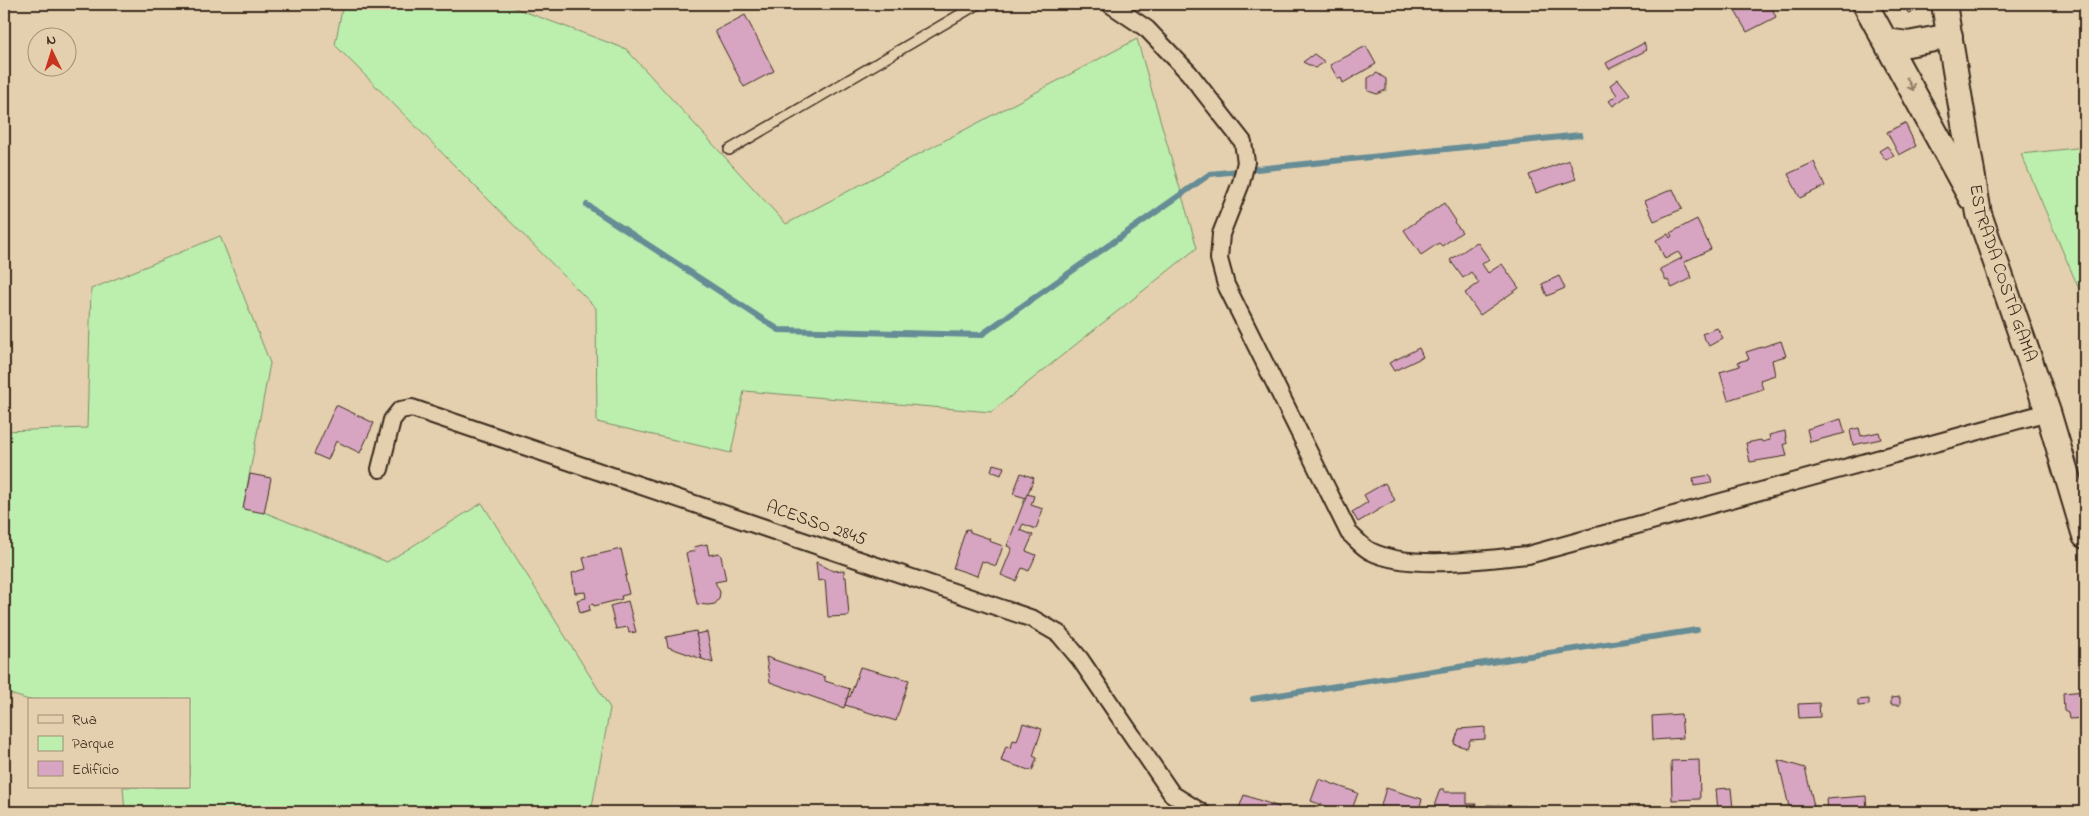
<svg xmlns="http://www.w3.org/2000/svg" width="2089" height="816" viewBox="0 0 2089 816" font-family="'Indie Flower',sans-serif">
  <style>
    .green { fill: #bceeae; stroke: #7c8c66 }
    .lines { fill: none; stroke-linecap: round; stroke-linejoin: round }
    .stream { stroke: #668c95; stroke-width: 6 }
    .building { fill: #d7a5c1; stroke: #3b2a1e }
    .service-casing { stroke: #3b2a1e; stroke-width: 12 }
    .minor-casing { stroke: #3b2a1e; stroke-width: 20 }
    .secondary-casing { stroke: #3b2a1e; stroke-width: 28 }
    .service { stroke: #e4d0ae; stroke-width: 9 }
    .minor { stroke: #e4d0ae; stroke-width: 16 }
    .secondary { stroke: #e4d0ae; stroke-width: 24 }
    .oneway { stroke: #907d66 }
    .labels { text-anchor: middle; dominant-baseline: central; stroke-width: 4; stroke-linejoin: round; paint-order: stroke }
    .street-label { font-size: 18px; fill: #3b2a1e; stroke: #e4d0ae }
  </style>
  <rect width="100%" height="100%" fill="#e4d0ae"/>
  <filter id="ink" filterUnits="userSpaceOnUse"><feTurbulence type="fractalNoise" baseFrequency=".02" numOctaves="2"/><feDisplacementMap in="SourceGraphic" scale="10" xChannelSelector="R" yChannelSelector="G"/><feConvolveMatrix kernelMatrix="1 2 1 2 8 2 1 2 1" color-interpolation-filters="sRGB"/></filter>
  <g filter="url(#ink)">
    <g class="green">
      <path d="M 343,4 L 504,4 L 626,49 L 786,224 L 1137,39 L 1197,248 L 991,412 L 744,391 L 731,453 L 597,422 L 596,308 L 335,45 Z"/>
      <path d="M 2085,147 L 2085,303 L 2021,154 Z"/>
      <path d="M 220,236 L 270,363 L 244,504 L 387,562 L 482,503 L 610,708 L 591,812 L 125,812 L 123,787 L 189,787 L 189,700 L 29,700 L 4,692 L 4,431 L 87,428 L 91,289 Z"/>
    </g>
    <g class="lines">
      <g class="stream">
        <path d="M 587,205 L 779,330 L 981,335 L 1210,174 L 1580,135"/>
        <path d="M 1253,699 L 1697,630"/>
      </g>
    </g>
    <g class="building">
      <path d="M 1744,4 L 1770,4 L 1776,17 L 1747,32 L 1735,11 L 1745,6 Z"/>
      <path d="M 1904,4 L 1918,4 L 1920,9 L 1908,13 Z"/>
      <path d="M 745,15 L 774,71 L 744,87 L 715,31 Z"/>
      <path d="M 1644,43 L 1647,50 L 1609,69 L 1606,63 Z"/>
      <path d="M 1366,46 L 1376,64 L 1343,83 L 1341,78 L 1338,79 L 1330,65 Z"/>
      <path d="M 1314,54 L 1325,62 L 1315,68 L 1303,62 Z"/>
      <path d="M 1377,73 L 1386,79 L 1386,90 L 1377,94 L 1368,91 L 1368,78 Z"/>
      <path d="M 1618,79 L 1630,94 L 1613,106 L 1609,101 L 1617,95 L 1610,85 Z"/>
      <path d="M 1905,123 L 1916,146 L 1899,155 L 1887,132 Z"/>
      <path d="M 1887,146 L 1894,155 L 1886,160 L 1879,151 Z"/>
      <path d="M 1569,160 L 1576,179 L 1536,193 L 1529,175 Z"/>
      <path d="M 1814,162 L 1825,186 L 1800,198 L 1788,174 Z"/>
      <path d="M 1673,189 L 1682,209 L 1654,221 L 1645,201 Z"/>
      <path d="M 1444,203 L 1456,221 L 1454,222 L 1462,232 L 1442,246 L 1439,243 L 1421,255 L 1404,230 Z"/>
      <path d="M 1697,219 L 1711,249 L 1684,262 L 1692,278 L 1672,288 L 1668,280 L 1666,281 L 1660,269 L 1682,258 L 1678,252 L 1665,259 L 1656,240 L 1668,234 L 1670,238 L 1672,236 L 1670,233 Z"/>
      <path d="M 1477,242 L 1489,259 L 1482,264 L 1488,273 L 1502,264 L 1519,288 L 1480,315 L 1465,293 L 1479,283 L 1471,272 L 1463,278 L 1450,260 Z"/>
      <path d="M 1559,276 L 1565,288 L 1547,296 L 1542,284 Z"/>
      <path d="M 1717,328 L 1723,338 L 1709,346 L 1702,334 Z"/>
      <path d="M 1781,341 L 1786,356 L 1772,360 L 1775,375 L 1760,380 L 1763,389 L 1728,400 L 1720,372 L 1740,366 L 1738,362 L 1749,359 L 1746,352 Z"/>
      <path d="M 1419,348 L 1423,357 L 1394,371 L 1389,363 Z"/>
      <path d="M 2085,396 L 2085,403 L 2082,403 L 2081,397 Z"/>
      <path d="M 336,405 L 374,423 L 360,453 L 336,441 L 328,460 L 314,454 Z"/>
      <path d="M 1841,419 L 1845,433 L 1810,442 L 1807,429 Z"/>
      <path d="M 1859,428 L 1861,436 L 1879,432 L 1881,439 L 1853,445 L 1850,430 Z"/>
      <path d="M 1785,431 L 1787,444 L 1784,444 L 1787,456 L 1750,462 L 1746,443 L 1761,440 L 1762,442 L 1770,440 L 1769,435 Z"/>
      <path d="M 993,464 L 1004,467 L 1001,475 L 991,471 Z"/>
      <path d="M 1021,473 L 1034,478 L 1026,498 L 1013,494 Z"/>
      <path d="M 250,474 L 271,478 L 264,513 L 243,509 Z"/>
      <path d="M 1710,475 L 1712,483 L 1694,486 L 1693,478 Z"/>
      <path d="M 1385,483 L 1395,500 L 1358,522 L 1352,512 L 1368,502 L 1364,495 Z"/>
      <path d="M 1027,494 L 1034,496 L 1031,505 L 1043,509 L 1036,529 L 1023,524 L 1020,530 L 1033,535 L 1026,551 L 1036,555 L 1029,571 L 1022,568 L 1016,581 L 1001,575 L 1012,548 L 1007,546 Z"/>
      <path d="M 966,529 L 970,530 L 970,532 L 990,539 L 989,541 L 1003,546 L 996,566 L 982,561 L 977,576 L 953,568 Z"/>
      <path d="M 707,544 L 709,555 L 719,553 L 721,556 L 726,580 L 715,582 L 720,592 L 719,599 L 715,604 L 708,605 L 697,604 L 686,553 L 695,551 L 694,547 Z"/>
      <path d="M 621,549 L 627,575 L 625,576 L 629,594 L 621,596 L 622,599 L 594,606 L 593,604 L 589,605 L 590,610 L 580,613 L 577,600 L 586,598 L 585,592 L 575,593 L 572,573 L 586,569 L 583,558 Z"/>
      <path d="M 816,562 L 833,571 L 844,570 L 844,577 L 846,577 L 849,616 L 828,617 L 825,580 L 818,581 Z"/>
      <path d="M 628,601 L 636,632 L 629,633 L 628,627 L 616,629 L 610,606 Z"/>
      <path d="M 696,631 L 702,659 L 668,647 L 666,637 Z"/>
      <path d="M 707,632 L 713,663 L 702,659 L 696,634 Z"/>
      <path d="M 766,657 L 825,677 L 825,681 L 850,689 L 844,708 L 770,682 Z"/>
      <path d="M 860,667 L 909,680 L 896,721 L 845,705 L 848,696 L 850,697 Z"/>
      <path d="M 2085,691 L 2085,718 L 2069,719 L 2068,713 L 2064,711 L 2063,693 Z"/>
      <path d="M 1900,697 L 1900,705 L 1891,705 L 1891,698 Z"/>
      <path d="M 1869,699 L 1869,705 L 1858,706 L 1858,700 Z"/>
      <path d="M 1819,703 L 1820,717 L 1799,718 L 1798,704 Z"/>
      <path d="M 1681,714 L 1683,738 L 1653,740 L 1652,716 Z"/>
      <path d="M 1023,723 L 1042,729 L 1033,756 L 1037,758 L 1032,771 L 1001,761 L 1006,746 L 1011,748 L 1013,740 L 1017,741 Z"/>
      <path d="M 1485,727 L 1485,739 L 1470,740 L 1467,748 L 1454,744 L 1459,729 Z"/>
      <path d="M 1699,760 L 1700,799 L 1672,800 L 1671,761 Z"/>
      <path d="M 1778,760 L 1805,768 L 1814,806 L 1790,811 Z"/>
      <path d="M 1319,779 L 1358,793 L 1351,812 L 1332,812 L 1333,809 L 1311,801 Z"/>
      <path d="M 1386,788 L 1422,799 L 1418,812 L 1379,812 Z"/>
      <path d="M 1731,788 L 1733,809 L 1718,810 L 1716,789 Z"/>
      <path d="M 1440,789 L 1444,789 L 1445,792 L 1467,792 L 1467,804 L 1476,804 L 1476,812 L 1432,812 Z"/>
      <path d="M 1244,795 L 1279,807 L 1277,812 L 1238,811 Z"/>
      <path d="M 1866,796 L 1867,812 L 1827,812 L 1826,799 Z"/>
      <path d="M 1487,805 L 1525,806 L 1525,812 L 1487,812 Z"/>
    </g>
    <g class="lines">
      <defs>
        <path id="service" d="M 729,150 L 978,4"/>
        <g id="minor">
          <path d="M 1110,4 L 1147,29 L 1189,73 L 1243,142 L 1246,162 L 1241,183 L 1221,234 L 1219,259 L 1226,285 L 1349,533 C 1356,539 1362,547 1370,551 C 1409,571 1485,559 1528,555 L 2048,412"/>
          <path d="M 380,469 L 392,420 L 400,410 L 412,408 L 1033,619 L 1059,634 L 1080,659 L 1172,794 L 1201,812"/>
        </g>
        <g id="secondary">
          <path d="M 1865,4 L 1971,198"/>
          <path id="s1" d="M 1944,4 L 1979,214 L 2048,412 L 2085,536"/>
          <path d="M 1886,41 L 1908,44 L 1950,36"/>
        </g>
      </defs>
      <use href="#service" class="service-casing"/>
      <use href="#minor" class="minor-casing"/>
      <use href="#secondary" class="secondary-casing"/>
      <use href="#service" class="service"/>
      <use href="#minor" class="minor"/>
      <use href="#secondary" class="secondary"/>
    </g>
    <defs><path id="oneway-shaft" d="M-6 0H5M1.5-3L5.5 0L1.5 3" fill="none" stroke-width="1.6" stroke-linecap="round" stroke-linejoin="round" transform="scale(1.25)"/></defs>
    <use class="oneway" href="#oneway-shaft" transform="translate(1910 84) rotate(62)"/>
  </g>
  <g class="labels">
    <g class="street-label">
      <text stroke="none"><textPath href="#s1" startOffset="276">ESTRADA COSTA GAMA</textPath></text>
      <text transform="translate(816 524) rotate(19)">ACESSO 2845</text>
    </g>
  </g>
  <rect width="2089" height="816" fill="none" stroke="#e4d0ae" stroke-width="20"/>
  <rect x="10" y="10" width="2069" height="796" fill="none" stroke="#3b2a1e" stroke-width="2" filter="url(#ink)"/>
  <rect x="28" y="698" width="162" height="90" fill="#e4d0ae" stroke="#a08e74"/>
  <rect x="38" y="715" width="25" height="8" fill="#e4d0ae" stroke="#a08e74"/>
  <text x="72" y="724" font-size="15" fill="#3b2a1e">Rua</text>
  <rect x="38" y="736" width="25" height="15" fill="#bceeae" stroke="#a08e74"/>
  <text x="72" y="748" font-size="15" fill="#3b2a1e">Parque</text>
  <rect x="38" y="761" width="25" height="15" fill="#d7a5c1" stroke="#a08e74"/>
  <text x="72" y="774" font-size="15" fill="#3b2a1e">Edifício</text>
  <g transform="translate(52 52) rotate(356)"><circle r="24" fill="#e4d0ae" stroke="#a08e74"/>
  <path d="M0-4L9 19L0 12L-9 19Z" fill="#c8321e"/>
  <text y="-8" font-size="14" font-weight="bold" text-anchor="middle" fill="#3b2a1e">N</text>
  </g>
</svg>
